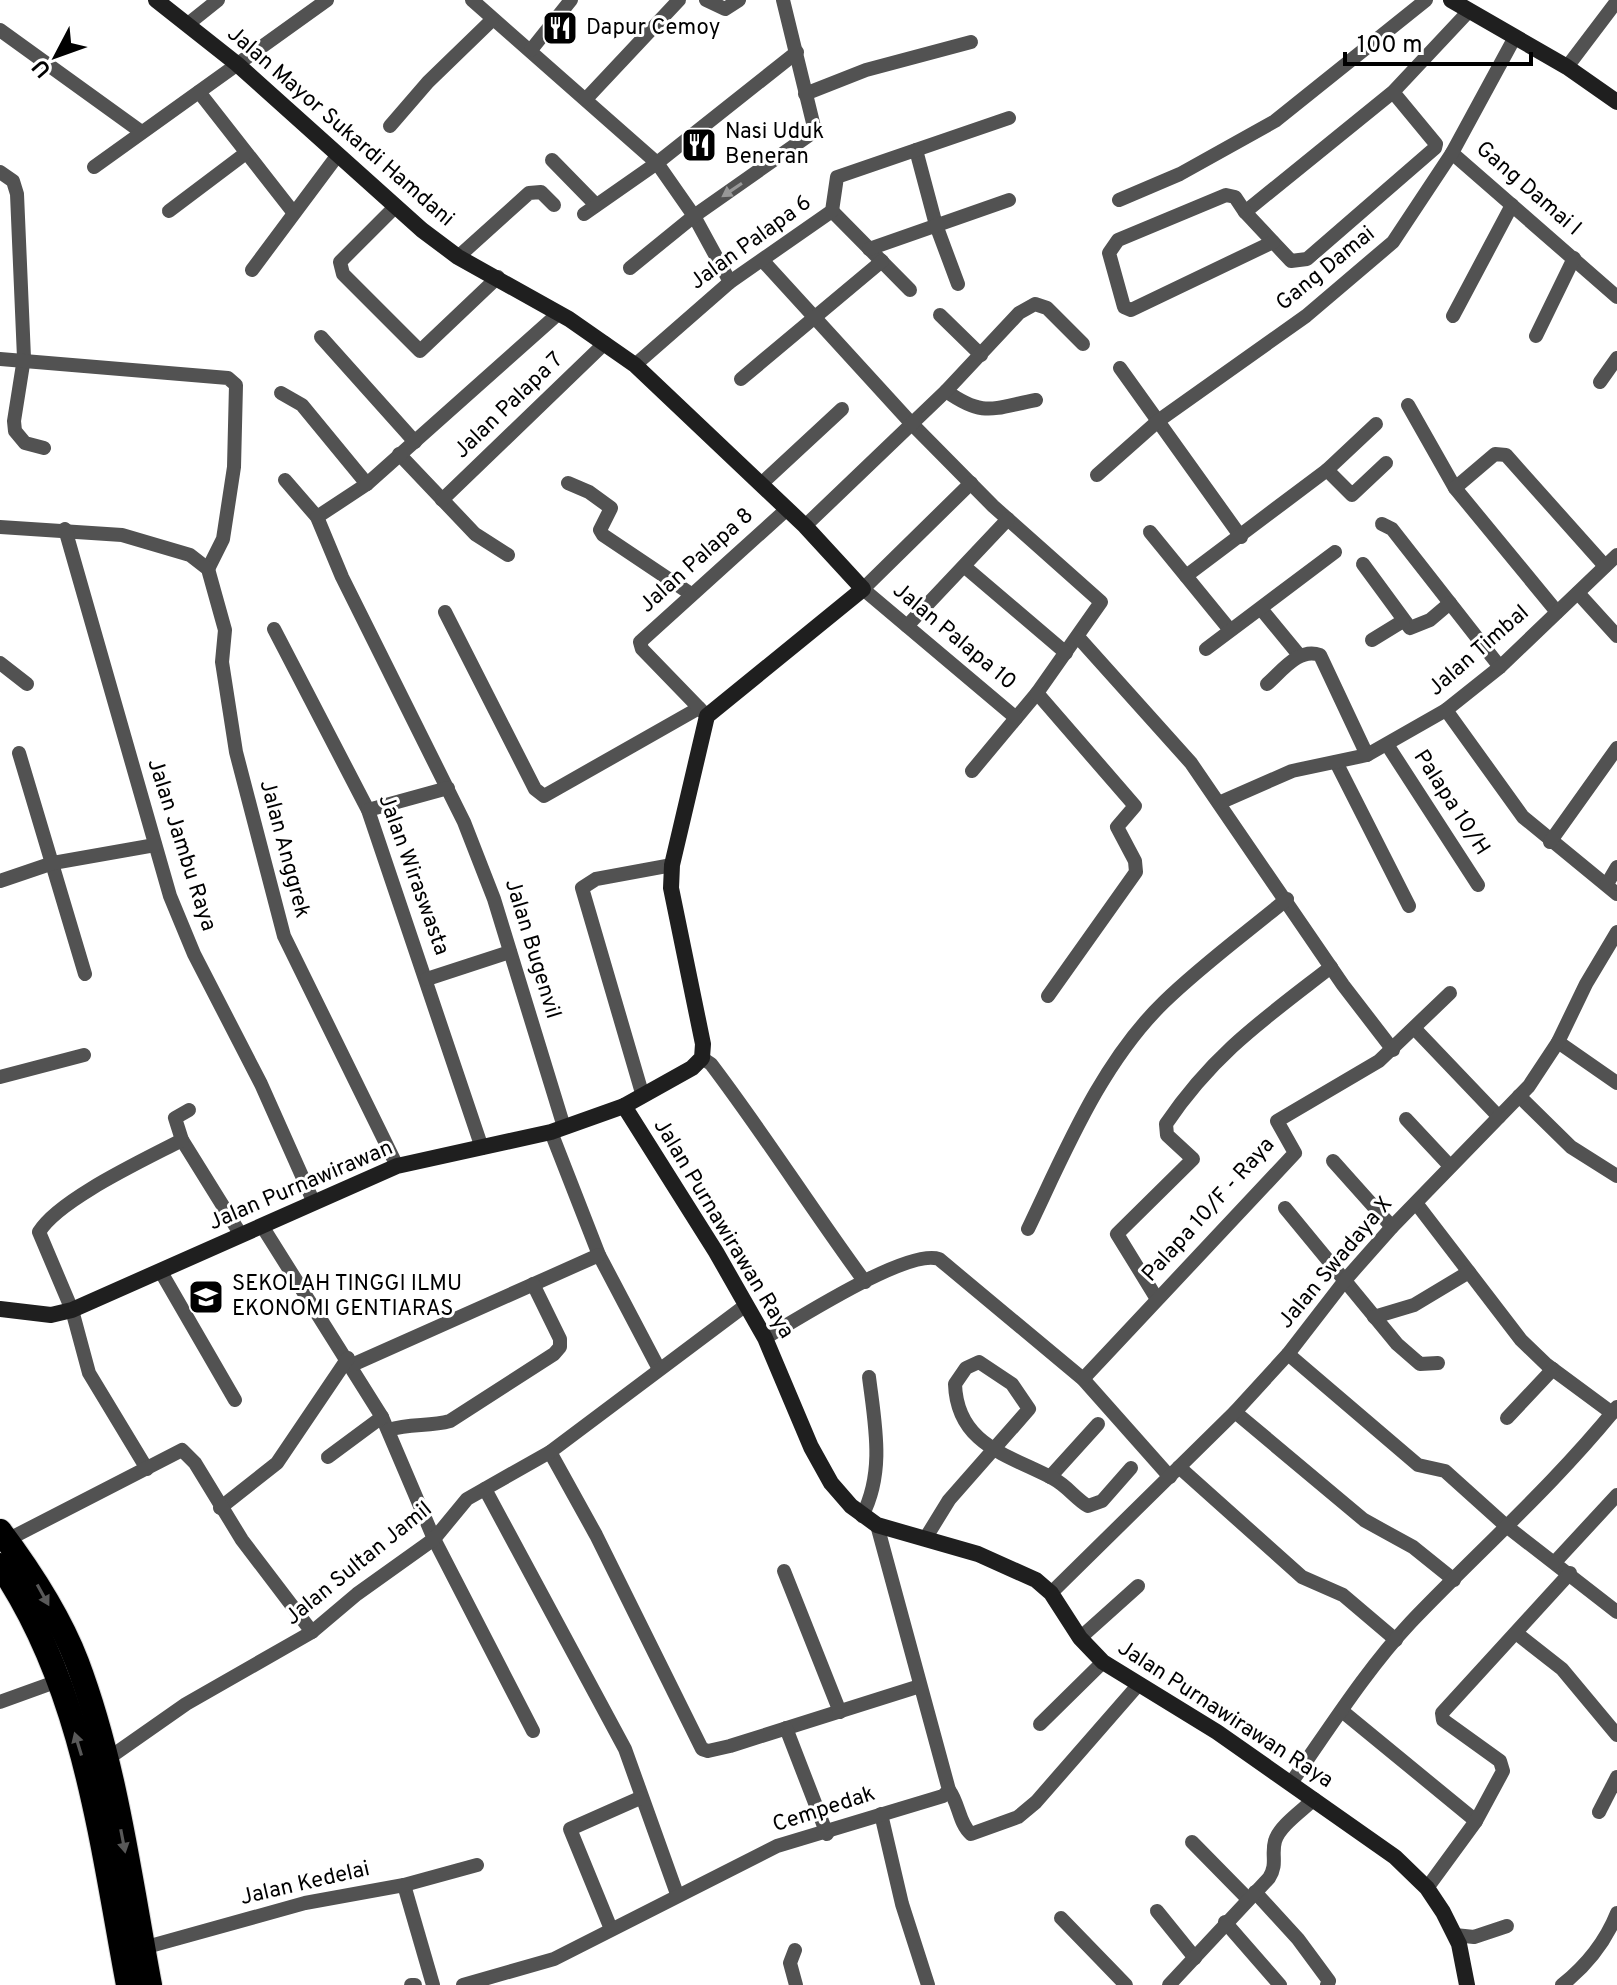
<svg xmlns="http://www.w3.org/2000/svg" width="1617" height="1985" viewBox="0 0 1617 1985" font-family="Overpass,sans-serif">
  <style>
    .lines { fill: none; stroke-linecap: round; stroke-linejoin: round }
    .highway-casing { stroke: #dbdbdb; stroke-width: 26 }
    .street { stroke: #525252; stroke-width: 14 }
    .secondary { stroke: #1f1f1f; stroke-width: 16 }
    .highway { stroke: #000; stroke-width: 24 }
    .oneway { fill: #979797 }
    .oneway2 { fill: #595959 }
    .labels { text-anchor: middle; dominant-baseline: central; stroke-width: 6; stroke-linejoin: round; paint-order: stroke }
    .poi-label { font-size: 22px; fill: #000; stroke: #fff; text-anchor: start }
    .street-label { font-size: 22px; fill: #000; stroke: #fff }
  </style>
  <rect width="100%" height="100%" fill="#fff"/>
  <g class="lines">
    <defs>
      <g id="highway">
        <path d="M 0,1531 C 30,1571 59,1615 77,1662 C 116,1765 130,1878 150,1985"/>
        <path d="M 0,1565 C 84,1688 101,1842 128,1985"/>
      </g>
    </defs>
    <use href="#highway" class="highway-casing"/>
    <g class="street">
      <path d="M 472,0 L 657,163 L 694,216 L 730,282"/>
      <path d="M 706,0 L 725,9 L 739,0"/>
      <path d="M 188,24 L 218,0"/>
      <path d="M 0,30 L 140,131"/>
      <path d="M 531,50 L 571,0"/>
      <path d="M 1567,67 L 1617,1"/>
      <path d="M 199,92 L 293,212"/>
      <path d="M 1393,92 L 1436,144 L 1435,148 L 1307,259 L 1291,261 L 1245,212 L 1393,92 L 1469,11"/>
      <path d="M 805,94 L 866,70 L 971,42"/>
      <path d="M 586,99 L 679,0"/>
      <path d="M 390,126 L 428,82 L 492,20"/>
      <path d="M 916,150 L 936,225 L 958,284"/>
      <path d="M 1452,153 L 1617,297"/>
      <path d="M 552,160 L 596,205"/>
      <path d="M 94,167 L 327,0"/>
      <path d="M 0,172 L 13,181 L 17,194 L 24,358 L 14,421 L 15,431 L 25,443 L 44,448"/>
      <path d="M 1119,200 L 1180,174 L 1275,121 L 1426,0"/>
      <path d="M 395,207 L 340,262 L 343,274 L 420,351 L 498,277"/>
      <path d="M 169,211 L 246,153"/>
      <path d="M 832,211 L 910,290"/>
      <path d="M 1245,212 L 1235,197 L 1226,195 L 1118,240 L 1109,253 L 1124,307 L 1131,310 L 1273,242"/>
      <path d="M 584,214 L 657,163 L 797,52"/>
      <path d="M 869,249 L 1009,200"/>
      <path d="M 458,257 L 529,193 L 541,192 L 554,205"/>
      <path d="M 763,261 L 911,423 L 993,506 L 1101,602 L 1037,693 L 972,771"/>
      <path d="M 630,268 L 694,216 L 815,131 L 783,0"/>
      <path d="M 252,270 L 337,156"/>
      <path d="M 940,315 L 981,355"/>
      <path d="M 1453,316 L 1512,205"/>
      <path d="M 1536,336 L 1574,258"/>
      <path d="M 321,337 L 415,442"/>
      <path d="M 0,359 L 228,378 L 236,385 L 234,467 L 223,539 L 208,569"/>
      <path d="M 635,365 L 730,282 L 832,211 L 837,177 L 1009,118"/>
      <path d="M 1120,368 L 1241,537"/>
      <path d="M 741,379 L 882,261"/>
      <path d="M 1600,382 L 1617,358"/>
      <path d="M 946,391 C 984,418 993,408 1036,400"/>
      <path d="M 281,393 L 302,405 L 367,484"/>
      <path d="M 1408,405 L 1455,488 L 1557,612"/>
      <path d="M 399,454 L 475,534 L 508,555"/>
      <path d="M 1327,470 L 1352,495 L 1386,463"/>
      <path d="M 1097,475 L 1158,421 L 1306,316 L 1393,242 L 1452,153 L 1515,37"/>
      <path d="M 285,480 L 317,517 L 342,577 L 464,822 L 494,899 L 564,1127"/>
      <path d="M 568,483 L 589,492 L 611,508 L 600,530 L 603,535 L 691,594"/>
      <path d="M 971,483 L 863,589 L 1016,718"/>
      <path d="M 761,484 L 842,409"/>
      <path d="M 1455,488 L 1495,454 L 1506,455 L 1605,566"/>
      <path d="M 442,500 L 605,343"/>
      <path d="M 317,517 L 367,484 L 559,313"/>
      <path d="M 1382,524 L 1392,529 L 1500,667"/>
      <path d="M 805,526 L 946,391 L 1019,313 L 1035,304 L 1047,308 L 1083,344"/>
      <path d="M 0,527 L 122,535 L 190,555 L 208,569 L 225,630 L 222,662 L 236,752 L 284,936 L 397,1166"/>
      <path d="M 65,529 L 170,896 L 194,954 L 261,1084 L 314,1203"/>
      <path d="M 1150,532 L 1230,630"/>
      <path d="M 1363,564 L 1410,628 L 1430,620 L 1450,603"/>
      <path d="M 965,567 L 1066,653"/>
      <path d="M 1186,576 L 1327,470 L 1376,424"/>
      <path d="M 1578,593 L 1617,636"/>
      <path d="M 1262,610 L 1299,655"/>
      <path d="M 445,612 L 535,789 L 544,796 L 699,708"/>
      <path d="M 907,626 L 1008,519"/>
      <path d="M 274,629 L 368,810 L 482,1148"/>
      <path d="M 1078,637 L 1191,763 L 1343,985 L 1393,1050"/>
      <path d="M 1372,640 L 1403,621"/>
      <path d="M 1206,649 L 1335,552"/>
      <path d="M 0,663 L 27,684"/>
      <path d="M 1267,684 C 1282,671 1299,647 1320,655 L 1367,755"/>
      <path d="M 1037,693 L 1135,806 L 1117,827 L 1135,861 L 1136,872 L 1048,996"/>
      <path d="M 1446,710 L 1523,817 L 1617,894"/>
      <path d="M 705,714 L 642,649 L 640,642 L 786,510"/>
      <path d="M 1388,746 L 1478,885"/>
      <path d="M 19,753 L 85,974"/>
      <path d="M 1336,762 L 1409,906"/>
      <path d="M 1219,803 L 1292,771 L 1367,755 L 1446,710 L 1500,667 L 1617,555"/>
      <path d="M 368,810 L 448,788"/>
      <path d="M 1550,842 L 1617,748"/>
      <path d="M 0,881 L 53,863 L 155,845"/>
      <path d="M 1607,884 L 1617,867"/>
      <path d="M 427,979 L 510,952"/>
      <path d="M 1415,1029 L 1499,1117"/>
      <path d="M 1558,1042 L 1617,1083"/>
      <path d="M 702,1058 L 711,1064 C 765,1135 812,1210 865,1282"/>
      <path d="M 0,1077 L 84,1055"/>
      <path d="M 642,1093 L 582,888 L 596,879 L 672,865"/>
      <path d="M 1519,1096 L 1571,1147 L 1617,1176"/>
      <path d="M 189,1110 L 175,1118 L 182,1140 L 241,1235"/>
      <path d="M 1406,1119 L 1449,1165"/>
      <path d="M 551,1132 L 599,1255 L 659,1369"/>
      <path d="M 1333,1161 L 1392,1227"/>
      <path d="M 1416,1203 L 1521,1340 L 1547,1365 L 1612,1413"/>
      <path d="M 1285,1208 L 1397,1344 L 1420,1364 L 1438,1363"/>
      <path d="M 262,1226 L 382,1417 L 434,1539 L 533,1731"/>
      <path d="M 1028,1229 C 1065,1152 1101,1063 1164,1002 C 1202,965 1246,933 1287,899"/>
      <path d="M 161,1272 L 235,1400"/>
      <path d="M 1157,1299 L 1117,1234 L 1193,1159 L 1167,1135 L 1166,1124 C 1214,1053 1264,1019 1331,967"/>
      <path d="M 1374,1317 L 1414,1305 L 1469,1272"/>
      <path d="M 765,1338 C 798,1319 908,1248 939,1259 L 1083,1379 L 1170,1477"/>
      <path d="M 1288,1354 L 1418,1465 L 1445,1471 L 1505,1525 L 1617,1612"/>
      <path d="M 352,1365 L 599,1255"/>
      <path d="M 1083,1379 L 1295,1153 L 1277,1121 L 1379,1061 L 1450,993"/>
      <path d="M 1235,1412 L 1364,1520 L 1413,1547 L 1454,1580"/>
      <path d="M 1507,1418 L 1553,1369"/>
      <path d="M 389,1430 C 410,1423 429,1427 450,1421 L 554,1354 L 560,1347 L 560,1339 L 533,1284"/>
      <path d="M 550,1452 L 596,1535 L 702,1749 L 708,1751 L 730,1746 L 920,1686"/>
      <path d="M 328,1457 L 382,1417"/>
      <path d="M 1179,1467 L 1302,1577 L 1343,1595 L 1396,1640"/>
      <path d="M 147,1469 L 89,1373 L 72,1310 L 39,1232 C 59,1199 146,1159 182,1140"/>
      <path d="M 1050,1477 L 1098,1424"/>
      <path d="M 485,1489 L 625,1749 L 677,1894"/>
      <path d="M 220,1508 L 277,1463 L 348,1358"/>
      <path d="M 862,1516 C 885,1472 875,1425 869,1377"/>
      <path d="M 925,1539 L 949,1500 L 1029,1409 L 1012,1384 L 979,1362 L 966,1368 L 955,1384 C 957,1445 1009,1455 1054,1479 C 1067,1486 1076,1499 1088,1506 L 1102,1501 L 1131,1468"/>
      <path d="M 7,1540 L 182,1450 L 195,1463 L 242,1540 L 312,1632"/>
      <path d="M 1555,1562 L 1617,1495"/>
      <path d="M 784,1571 L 840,1712"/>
      <path d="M 1051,1593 L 1235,1412 L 1288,1354 L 1346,1279 L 1392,1227 L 1529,1086 L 1558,1042 L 1586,984 L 1617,932"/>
      <path d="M 1516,1633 L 1562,1669 L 1617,1735"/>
      <path d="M 1080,1638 L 1138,1586"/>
      <path d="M 0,1702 L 58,1681"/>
      <path d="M 1342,1711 L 1476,1821"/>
      <path d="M 1040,1724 L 1103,1662"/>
      <path d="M 786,1728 L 827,1834"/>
      <path d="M 106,1760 L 186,1704 L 312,1632 L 357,1594 L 434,1539 L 467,1499 L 550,1452 L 746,1305"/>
      <path d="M 1291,1783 C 1329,1729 1366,1670 1411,1622 C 1480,1550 1554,1485 1617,1407"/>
      <path d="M 949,1790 C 959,1803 959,1824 971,1834 L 1018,1817 L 1036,1802 L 1139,1684"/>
      <path d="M 1599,1812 L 1617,1777"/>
      <path d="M 881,1814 L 902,1904 L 928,1985"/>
      <path d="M 1192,1842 L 1248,1899"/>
      <path d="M 404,1885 L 433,1985"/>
      <path d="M 1427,1888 L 1476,1821 L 1503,1771 L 1500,1761 L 1443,1720 L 1442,1713 L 1570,1573"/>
      <path d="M 1255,1892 L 1298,1939 L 1329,1981 L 1327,1985"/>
      <path d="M 1157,1911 L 1195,1958"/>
      <path d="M 1061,1918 L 1126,1985"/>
      <path d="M 1225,1922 L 1280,1985"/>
      <path d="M 611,1929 L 570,1829 L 640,1798"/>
      <path d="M 1455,1935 L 1474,1937 L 1507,1926"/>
      <path d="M 143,1948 L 305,1903 L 404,1885 L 477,1865"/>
      <path d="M 795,1950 L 790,1963 L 796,1985"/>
      <path d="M 411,1985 L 415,1985"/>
      <path d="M 463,1985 L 554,1959 L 777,1846 L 943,1796 L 949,1790 L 877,1525"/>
      <path d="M 1169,1985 L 1269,1878 C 1278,1864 1271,1855 1275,1841 C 1279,1826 1303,1810 1314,1799"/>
      <path d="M 1562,1985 C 1587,1965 1605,1943 1617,1913"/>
    </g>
    <g class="secondary">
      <path d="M 1451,0 L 1567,67 L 1617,102"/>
      <path d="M 624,1106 L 716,1252 L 765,1338 L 811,1447 L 831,1483 L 851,1506 L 877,1525 L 978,1554 L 1036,1580 L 1051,1593 L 1080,1638 L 1103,1662 L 1217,1732 L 1395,1857 L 1427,1888 L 1443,1912 L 1459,1944 L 1467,1985"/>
      <path d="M 0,1309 L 51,1315 L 72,1310 L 397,1166 L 551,1132 L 624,1106 L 692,1068 L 702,1058 L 703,1044 L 671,888 L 672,865 L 707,716 L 863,589 L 805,526 L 635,365 L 569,319 L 458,257 L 422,230 L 237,64 L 156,0"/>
    </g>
    <use href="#highway" class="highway"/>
  </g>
  <defs><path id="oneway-solid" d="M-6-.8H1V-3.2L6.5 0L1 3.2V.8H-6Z" transform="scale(2)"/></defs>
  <use class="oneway" href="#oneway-solid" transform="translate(732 190) rotate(146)"/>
  <g class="oneway2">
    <use href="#oneway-solid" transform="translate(43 1595) rotate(61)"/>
    <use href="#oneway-solid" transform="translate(78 1744) rotate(-107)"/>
    <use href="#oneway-solid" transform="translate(123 1841) rotate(79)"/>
  </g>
  <defs>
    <symbol id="restaurant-square" viewBox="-11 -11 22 22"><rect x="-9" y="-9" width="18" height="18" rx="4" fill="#000" stroke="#fff"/><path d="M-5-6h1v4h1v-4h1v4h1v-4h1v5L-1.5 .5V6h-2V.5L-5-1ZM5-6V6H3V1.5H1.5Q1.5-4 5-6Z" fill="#fff"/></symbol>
    <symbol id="university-square" viewBox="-11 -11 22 22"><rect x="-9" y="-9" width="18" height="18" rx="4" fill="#000" stroke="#fff"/><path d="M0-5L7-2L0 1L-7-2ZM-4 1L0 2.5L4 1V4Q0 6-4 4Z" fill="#fff"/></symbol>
  </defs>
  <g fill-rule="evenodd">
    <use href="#restaurant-square" x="540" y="8" width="40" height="40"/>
    <use href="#restaurant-square" x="679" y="125" width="40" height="40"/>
    <use href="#university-square" x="186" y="1277" width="40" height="40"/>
  </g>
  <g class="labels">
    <g class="poi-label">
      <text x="586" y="28">Dapur Cemoy</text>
      <text x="725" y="132">Nasi Uduk<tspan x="725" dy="25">Beneran</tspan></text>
      <text x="232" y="1284">SEKOLAH TINGGI ILMU<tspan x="232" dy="25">EKONOMI GENTIARAS</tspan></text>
    </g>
    <g class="street-label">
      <text transform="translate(340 127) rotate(41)">Jalan Mayor Sukardi Hamdani</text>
      <text transform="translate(1528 189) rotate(41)">Gang Damai I</text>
      <text transform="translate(751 243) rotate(-36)">Jalan Palapa 6</text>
      <text transform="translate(1326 269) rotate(-39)">Gang Damai</text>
      <text transform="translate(509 406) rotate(-44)">Jalan Palapa 7</text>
      <text transform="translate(697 561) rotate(-42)">Jalan Palapa 8</text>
      <text transform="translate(954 637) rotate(40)">Jalan Palapa 10</text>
      <text transform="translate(1479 651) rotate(-41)">Jalan Timbal</text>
      <text transform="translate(1451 803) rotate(57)">Palapa 10/H</text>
      <text transform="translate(181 845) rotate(72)">Jalan Jambu Raya</text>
      <text transform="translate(284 849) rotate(75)">Jalan Anggrek</text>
      <text transform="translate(413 875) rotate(70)">Jalan Wiraswasta</text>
      <text transform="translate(532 949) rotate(73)">Jalan Bugenvil</text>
      <text transform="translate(301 1186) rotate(-23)">Jalan Purnawirawan</text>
      <text transform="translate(1209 1210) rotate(-48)">Palapa 10/F - Raya</text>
      <text transform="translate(723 1229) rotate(59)">Jalan Purnawirawan Raya</text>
      <text transform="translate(1336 1263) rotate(-50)">Jalan Swadaya X</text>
      <text transform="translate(359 1564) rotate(-39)">Jalan Sultan Jamil</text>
      <text transform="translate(1225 1715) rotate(33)">Jalan Purnawirawan Raya</text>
      <text transform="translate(824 1810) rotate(-18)">Cempedak</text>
      <text transform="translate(305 1884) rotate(-13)">Jalan Kedelai</text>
    </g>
  </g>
  <g transform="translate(56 56) rotate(229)" stroke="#ffffff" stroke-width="6" paint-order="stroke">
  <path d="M0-6L14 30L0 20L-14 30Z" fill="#000000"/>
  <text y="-12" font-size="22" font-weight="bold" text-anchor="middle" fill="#000000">U</text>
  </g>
  <path d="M1345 52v12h186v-12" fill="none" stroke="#000000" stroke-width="4"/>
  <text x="1357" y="52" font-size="24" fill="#000000" stroke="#ffffff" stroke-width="6" paint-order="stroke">100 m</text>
</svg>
